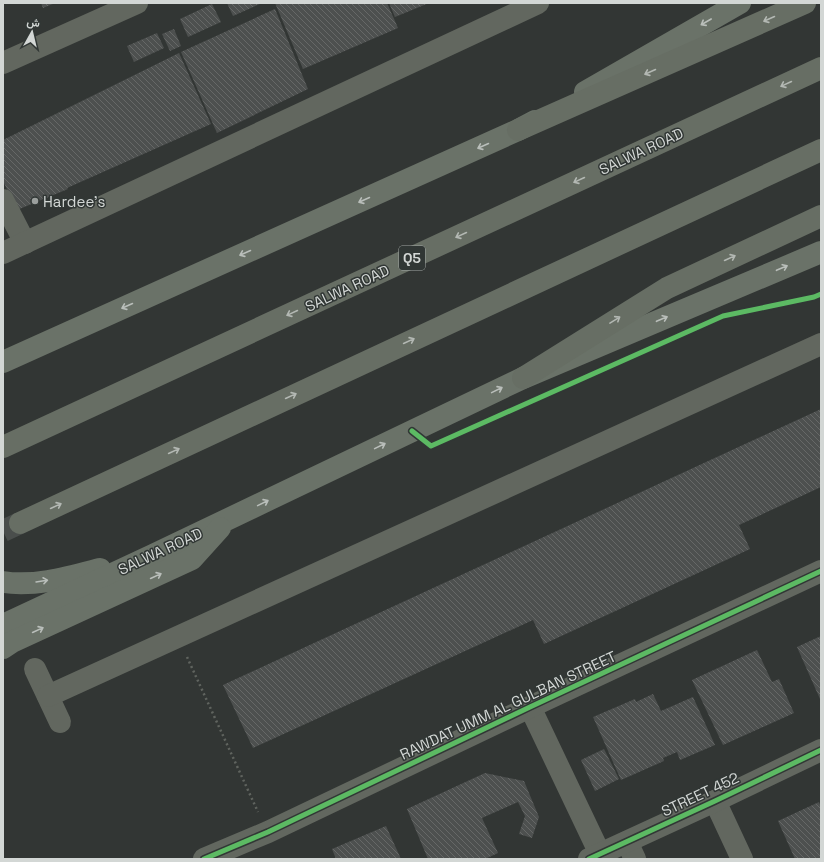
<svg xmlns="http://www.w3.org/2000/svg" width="824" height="862" viewBox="0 0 824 862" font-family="'Space Grotesk',Vazirmatn,sans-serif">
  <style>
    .building { fill: url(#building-back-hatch) }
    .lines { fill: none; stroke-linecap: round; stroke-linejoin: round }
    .highway-tunnel { stroke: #4a4e4c; stroke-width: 22; stroke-dasharray: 22 11; stroke-linecap: butt }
    .path { stroke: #60645f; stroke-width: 2.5; stroke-dasharray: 2 3; stroke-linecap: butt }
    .minor { stroke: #62675f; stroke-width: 22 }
    .major { stroke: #6a7268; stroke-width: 22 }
    .highway { stroke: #676e64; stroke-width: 22 }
    .cycleway-casing { stroke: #313735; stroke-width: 8 }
    .cycleway { stroke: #5cba63; stroke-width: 5 }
    .oneway { stroke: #b3b8b3 }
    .oneway2 { stroke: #b9beba }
    .poi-dot { fill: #9b9f9d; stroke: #313735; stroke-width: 1.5 }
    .labels { text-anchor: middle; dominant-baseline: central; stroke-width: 3; stroke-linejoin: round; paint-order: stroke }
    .shield { fill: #313735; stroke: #a2a7a5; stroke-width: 1 }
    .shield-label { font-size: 14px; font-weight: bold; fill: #d3d7d5 }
    .street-label { font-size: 15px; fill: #d3d7d5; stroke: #313735 }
    .poi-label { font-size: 15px; fill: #d3d7d5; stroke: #313735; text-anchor: start }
  </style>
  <defs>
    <pattern id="building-back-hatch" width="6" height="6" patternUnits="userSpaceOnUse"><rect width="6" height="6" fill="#4d504f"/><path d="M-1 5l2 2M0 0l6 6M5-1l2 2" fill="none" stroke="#666867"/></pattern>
  </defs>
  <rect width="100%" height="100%" fill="#323634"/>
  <g class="building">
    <path d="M 41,3 L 55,3 L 43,8 Z"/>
    <path d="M 227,3 L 262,3 L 233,16 Z"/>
    <path d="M 275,3 L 387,3 L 398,28 L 303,69 Z"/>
    <path d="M 389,3 L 429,3 L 395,17 Z"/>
    <path d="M 212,4 L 221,22 L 188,37 L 180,19 Z"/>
    <path d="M 275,9 L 308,89 L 217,133 L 181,52 Z"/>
    <path d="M 174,29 L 181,46 L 170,51 L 162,34 Z"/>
    <path d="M 157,33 L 164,48 L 134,62 L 127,46 Z"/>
    <path d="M 179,53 L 211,124 L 67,188 L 68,189 L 17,210 L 3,181 L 3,140 Z"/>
    <path d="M 821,409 L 821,487 L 739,525 L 750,549 L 544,644 L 533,620 L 253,748 L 223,685 Z"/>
    <path d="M 821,636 L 821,698 L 820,699 L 797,647 Z"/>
    <path d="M 757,650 L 772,682 L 779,679 L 794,713 L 723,745 L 692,680 Z"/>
    <path d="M 653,694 L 661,711 L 693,697 L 715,745 L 680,760 L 677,752 L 663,758 L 664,761 L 621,780 L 593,717 L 635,699 L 636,702 Z"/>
    <path d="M 604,749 L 619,779 L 595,791 L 581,760 Z"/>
    <path d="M 485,773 L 524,781 L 539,817 L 532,838 L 519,834 L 525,816 L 518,802 L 482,818 L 498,853 L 485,859 L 428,859 L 407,809 Z"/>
    <path d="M 819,802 L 821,807 L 821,859 L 795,859 L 778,821 Z"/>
    <path d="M 386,826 L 401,859 L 336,859 L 332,849 Z"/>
  </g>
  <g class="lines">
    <path class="highway-tunnel" d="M 3,531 L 20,523"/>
    <path class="path" d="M 187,657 L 258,812"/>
    <g class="minor">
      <path d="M 3,63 L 137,3"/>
      <path d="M 3,200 L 25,243"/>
      <path d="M 3,253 L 538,3"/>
      <path d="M 35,669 L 60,722"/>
      <path d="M 48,696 L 821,344"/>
      <path d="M 530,707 L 600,854"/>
      <path d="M 715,801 L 742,859"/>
      <path d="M 627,842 L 635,859"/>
      <path d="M 204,859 L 268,832 L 530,707 L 821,571"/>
      <path d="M 589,859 L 715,801 L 821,750"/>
    </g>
    <g class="major">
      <path d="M 585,92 L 740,3"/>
      <path d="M 3,362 L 518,130 L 535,121"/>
      <path d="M 3,582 C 35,587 69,577 100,569"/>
      <path d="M 3,625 L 153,555 L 523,378 L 821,252"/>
      <path d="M 3,648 L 12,642 L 192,559 L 220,528"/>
    </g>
    <g class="highway">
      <path d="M 518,130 L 805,3"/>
      <path d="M 523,378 L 667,288 L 821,216"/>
      <path d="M 3,447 L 821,68"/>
      <path d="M 20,523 L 821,150"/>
    </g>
    <defs>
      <g id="cycleway">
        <path d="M 412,431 L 431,446 L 723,316 L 814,297 L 821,294"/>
        <path d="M 204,859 L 268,832 L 530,707 L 821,571"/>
        <path d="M 589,859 L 715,801 L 821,750"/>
      </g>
    </defs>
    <use href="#cycleway" class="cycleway-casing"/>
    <use href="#cycleway" class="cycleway"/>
  </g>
  <defs><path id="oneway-shaft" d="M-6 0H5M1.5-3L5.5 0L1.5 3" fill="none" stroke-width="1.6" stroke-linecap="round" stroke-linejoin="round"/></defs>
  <g class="oneway">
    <use href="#oneway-shaft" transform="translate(769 19) rotate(156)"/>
    <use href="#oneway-shaft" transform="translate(650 72) rotate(156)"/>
    <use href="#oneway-shaft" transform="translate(786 84) rotate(155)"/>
    <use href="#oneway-shaft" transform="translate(579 180) rotate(155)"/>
    <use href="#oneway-shaft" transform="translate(461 235) rotate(155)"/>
    <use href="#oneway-shaft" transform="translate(730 258) rotate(-25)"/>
    <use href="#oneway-shaft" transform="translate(292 313) rotate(155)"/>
    <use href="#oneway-shaft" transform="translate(615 320) rotate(-32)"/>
    <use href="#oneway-shaft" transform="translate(409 341) rotate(-25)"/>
    <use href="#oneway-shaft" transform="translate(291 396) rotate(-25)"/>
    <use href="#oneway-shaft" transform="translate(174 451) rotate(-25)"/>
    <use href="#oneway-shaft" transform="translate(56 506) rotate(-25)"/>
  </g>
  <g class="oneway2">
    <use href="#oneway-shaft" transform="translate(706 22) rotate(150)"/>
    <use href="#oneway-shaft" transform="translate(483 146) rotate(156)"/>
    <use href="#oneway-shaft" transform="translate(364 200) rotate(156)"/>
    <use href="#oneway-shaft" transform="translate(245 253) rotate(156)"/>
    <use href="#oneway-shaft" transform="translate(782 268) rotate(-23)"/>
    <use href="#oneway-shaft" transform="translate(127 306) rotate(156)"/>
    <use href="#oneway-shaft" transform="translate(662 319) rotate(-23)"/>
    <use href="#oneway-shaft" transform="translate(497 390) rotate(-26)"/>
    <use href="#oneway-shaft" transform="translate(380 446) rotate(-26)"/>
    <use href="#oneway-shaft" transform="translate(263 503) rotate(-26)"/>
    <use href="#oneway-shaft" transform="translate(156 576) rotate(-25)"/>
    <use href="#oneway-shaft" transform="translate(42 581) rotate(-9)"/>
    <use href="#oneway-shaft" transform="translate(38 630) rotate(-25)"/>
  </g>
  <circle class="poi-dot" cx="35" cy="201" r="4"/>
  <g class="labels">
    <rect class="shield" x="399" y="246" width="26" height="24" rx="3"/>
    <g class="shield-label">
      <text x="412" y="258">Q5</text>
    </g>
    <g class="street-label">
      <text transform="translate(641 151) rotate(-25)">SALWA ROAD</text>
      <text transform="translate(347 288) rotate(-25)">SALWA ROAD</text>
      <text transform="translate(160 551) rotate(-25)">SALWA ROAD</text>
      <text transform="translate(508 705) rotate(-25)">RAWDAT UMM AL GULBAN STREET</text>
      <text transform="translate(700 794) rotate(-25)">STREET 452</text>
    </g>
    <g class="poi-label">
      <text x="43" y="201">Hardee's</text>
    </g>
  </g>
  <rect width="824" height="862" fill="none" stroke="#d3d7d5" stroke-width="8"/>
  <g transform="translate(32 32) rotate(8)" stroke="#313735" stroke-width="3" paint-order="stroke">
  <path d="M0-3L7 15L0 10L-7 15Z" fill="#d3d7d5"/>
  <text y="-6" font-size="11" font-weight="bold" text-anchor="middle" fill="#d3d7d5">ش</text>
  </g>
</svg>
